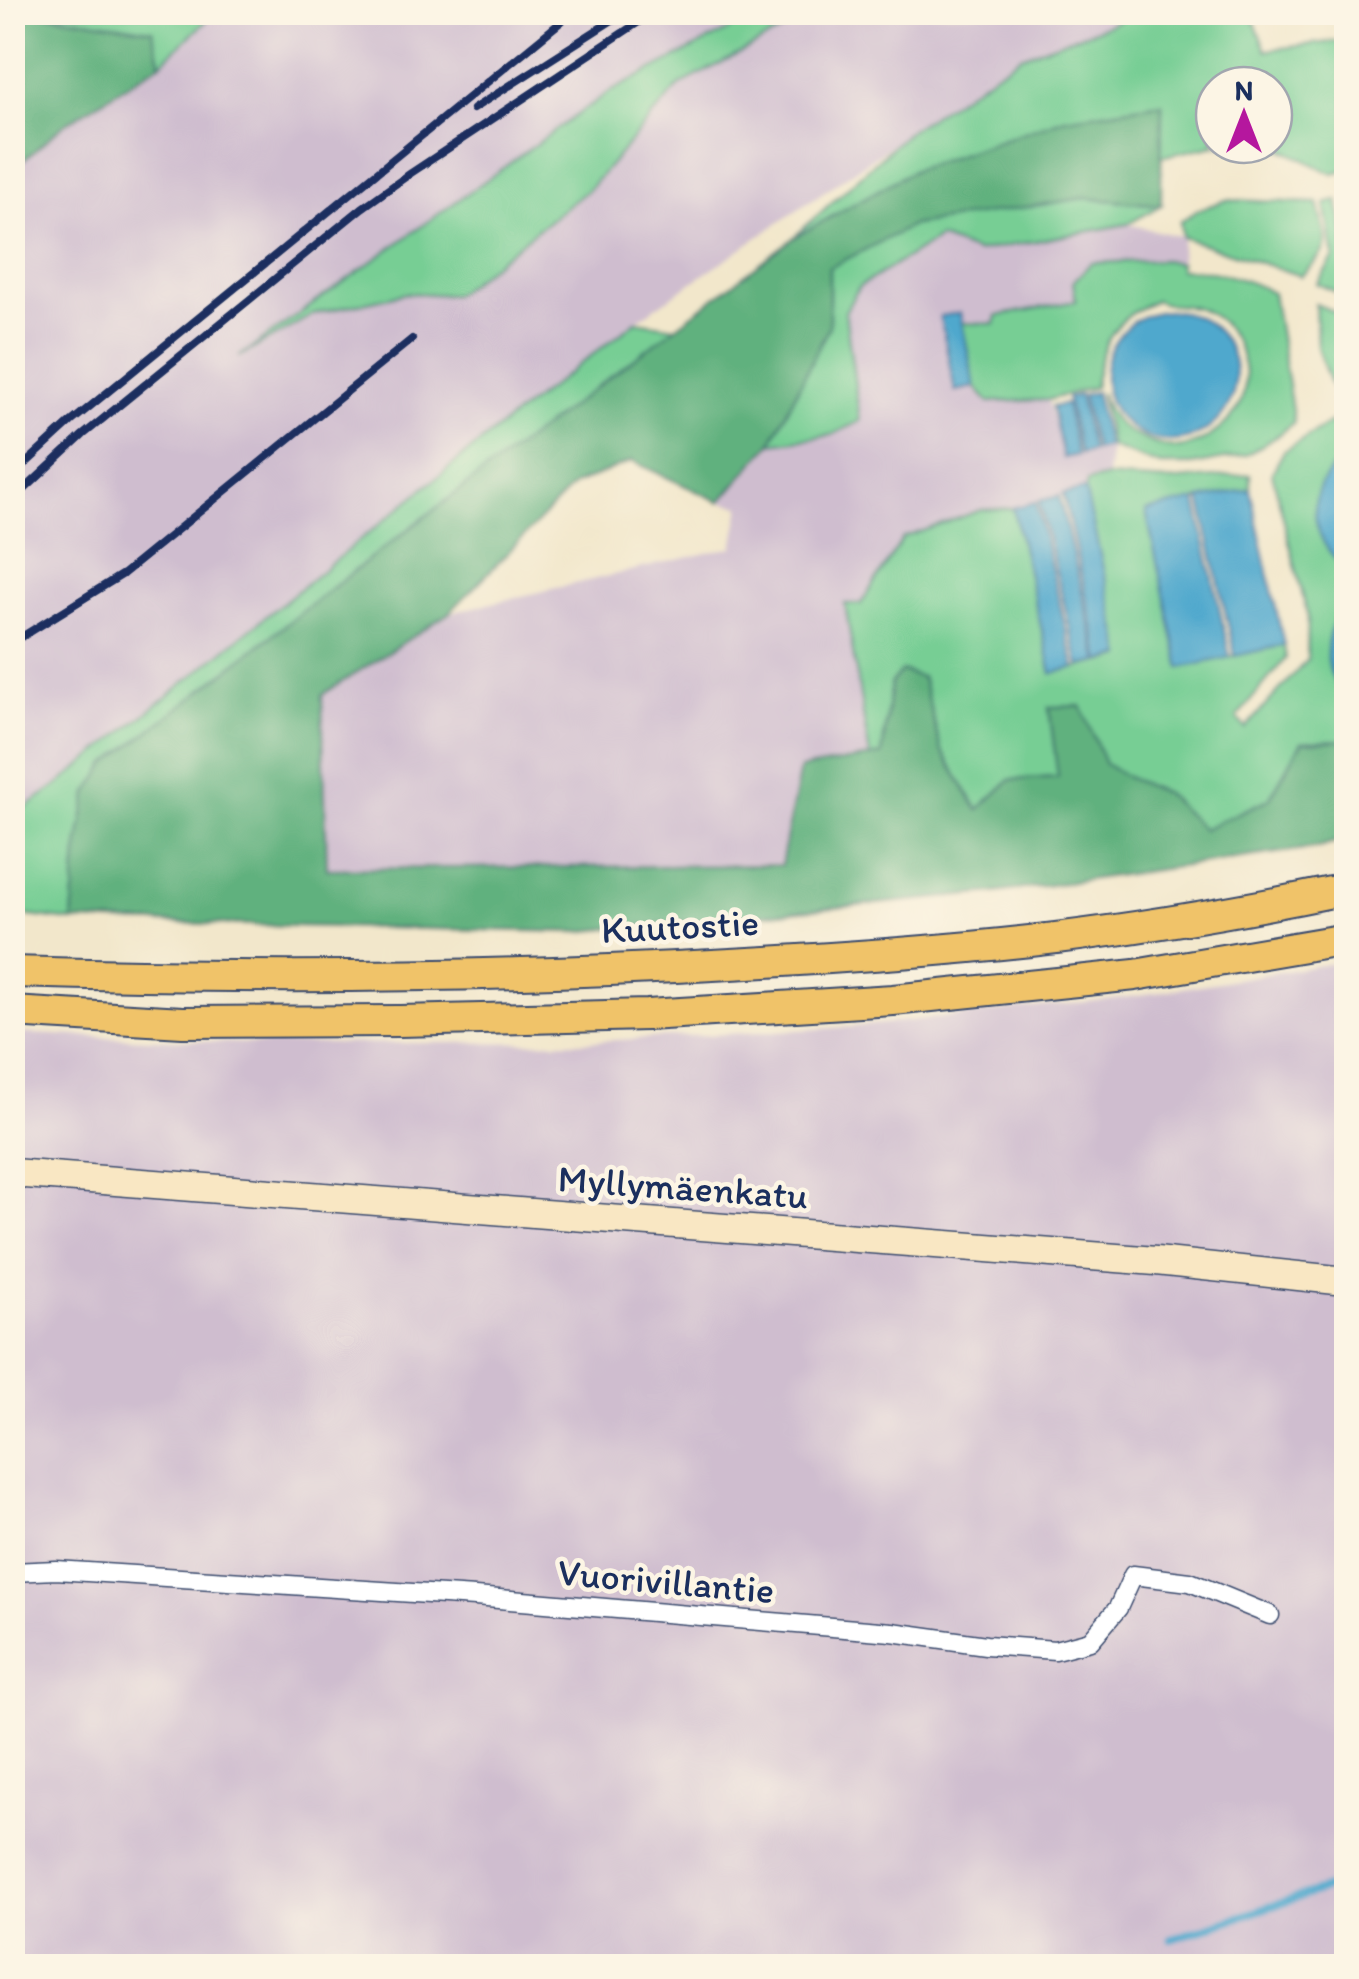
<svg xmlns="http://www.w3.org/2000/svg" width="1359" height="1979" viewBox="0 0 1359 1979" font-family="Itim,sans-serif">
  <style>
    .industrial { fill: #cfbdcf }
    .green { fill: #77ce94; stroke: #497e79; stroke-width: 2.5; fill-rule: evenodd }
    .forest { fill: #61b17e; stroke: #3e706e; stroke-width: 2.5 }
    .water { fill: #50a8cd; stroke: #366c96; stroke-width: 2.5 }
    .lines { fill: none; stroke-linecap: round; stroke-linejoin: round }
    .stream { stroke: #50a8cd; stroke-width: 8 }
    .minor-casing { stroke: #3b4b6e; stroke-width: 21 }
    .secondary-casing { stroke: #3b4b6e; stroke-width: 31 }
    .trunk-casing { stroke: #3b4b6e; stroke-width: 34 }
    .minor { stroke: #fff; stroke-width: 18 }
    .secondary { stroke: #f9e7c3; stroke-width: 28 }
    .trunk { stroke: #f0c369; stroke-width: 30 }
    .rail { stroke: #1b2f5e; stroke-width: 8 }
    .labels { text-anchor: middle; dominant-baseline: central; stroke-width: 9; stroke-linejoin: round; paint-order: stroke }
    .street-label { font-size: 38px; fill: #1b2f5e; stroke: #fcf5e5 }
  </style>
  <rect width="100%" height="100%" fill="#fcf5e5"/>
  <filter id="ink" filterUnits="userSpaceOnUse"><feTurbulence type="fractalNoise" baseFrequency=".01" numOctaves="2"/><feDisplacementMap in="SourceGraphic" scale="20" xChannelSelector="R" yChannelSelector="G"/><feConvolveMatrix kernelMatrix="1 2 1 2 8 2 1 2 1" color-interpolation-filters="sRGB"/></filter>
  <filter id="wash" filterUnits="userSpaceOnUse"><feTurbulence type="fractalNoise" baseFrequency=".0048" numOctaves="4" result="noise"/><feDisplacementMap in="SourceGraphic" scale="40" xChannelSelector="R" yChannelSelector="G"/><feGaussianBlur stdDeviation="2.25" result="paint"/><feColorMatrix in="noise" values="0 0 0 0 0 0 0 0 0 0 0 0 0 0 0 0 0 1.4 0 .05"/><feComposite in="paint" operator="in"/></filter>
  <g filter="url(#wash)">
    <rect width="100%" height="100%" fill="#f2e7cb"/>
    <g class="industrial">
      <path d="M 215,13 L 764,13 L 606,94 L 252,349 L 314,314 L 407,293 L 454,295 L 589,189 L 680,85 L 816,13 L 1134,13 L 1111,24 L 1021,56 L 636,321 L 507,421 L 59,784 L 13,816 L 12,170 L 62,126 L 161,63 Z"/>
      <path d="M 1128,224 L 1182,237 L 1180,263 L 1164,260 L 1076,301 L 997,316 L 995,324 L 962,323 L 960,313 L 955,390 L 975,387 L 989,402 L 1048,400 L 1063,457 L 1111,447 L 1107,477 L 1088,482 L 1085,490 L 1013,508 L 981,510 L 903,538 L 861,605 L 845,604 L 870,757 L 800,770 L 782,865 L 327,869 L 322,695 L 449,613 L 733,547 L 741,506 L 720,502 L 771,443 L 832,435 L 859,421 L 845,312 L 859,287 L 939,238 L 976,252 Z"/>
      <path d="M 1346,961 L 1346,1966 L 13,1966 L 13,1033 L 264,1044 L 580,1042 L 852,1027 L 1122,998 Z"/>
    </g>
    <g class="green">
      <path d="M 764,12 L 816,13 L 680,85 L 589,189 L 454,295 L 407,293 L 314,314 L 239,357 L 606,94 Z"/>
      <path d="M 37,13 L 215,13 L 161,63 L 152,30 Z"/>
      <path d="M 1134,13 L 1251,13 L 1266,50 L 1346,40 L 1346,171 L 1333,174 L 1282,149 L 1215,145 L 1161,157 L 1162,104 L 914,170 L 792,239 L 909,131 L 1021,56 L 1111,24 ZM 1214,85 L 1274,85 L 1274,145 L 1214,145 Z"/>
      <path d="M 1084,198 L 1161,205 L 1128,224 L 976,252 L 939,238 L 859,287 L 845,312 L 860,421 L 832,435 L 771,443 L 829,326 L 829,268 L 913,225 Z"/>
      <path d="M 1226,200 L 1318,203 C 1327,246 1335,244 1301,276 L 1182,237 L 1180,222 L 1198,210 Z"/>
      <path d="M 1338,200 L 1346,241 L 1346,296 L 1317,284 L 1334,257 L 1325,204 Z"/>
      <path d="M 1164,260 L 1180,263 L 1179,269 C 1211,269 1245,278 1273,293 L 1294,422 L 1274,438 L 1246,455 L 1192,465 L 1160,465 L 1111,447 L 1100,393 C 1111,419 1119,430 1146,440 C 1157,445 1172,449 1184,447 C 1207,443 1234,421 1242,399 C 1252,367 1236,328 1207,312 C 1191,302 1171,309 1155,300 C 1111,321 1103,341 1094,387 L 1048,400 L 989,402 L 975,387 L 962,323 L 995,324 L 997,316 L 1076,301 L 1073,282 L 1091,263 Z"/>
      <path d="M 1315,304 L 1346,316 L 1346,388 L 1342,390 L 1331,386 L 1317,347 Z"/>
      <path d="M 636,321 L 676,327 L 376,554 L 107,764 L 77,853 L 72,921 L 13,914 L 13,816 L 59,784 L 507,421 Z"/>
      <path d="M 1346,413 L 1346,740 L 1302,742 L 1269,799 L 1203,830 L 1165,793 L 1126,777 L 1105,764 L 1049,708 L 1059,777 L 1010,780 L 978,810 L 941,749 L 922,677 L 891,683 L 882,755 L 870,757 L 845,604 L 861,604 L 903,538 L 981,510 L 1013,508 L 1052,673 L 1122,657 L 1085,490 L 1087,482 L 1107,477 L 1167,481 L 1250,474 L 1250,489 L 1147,511 L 1180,667 L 1284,645 L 1286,658 L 1237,717 L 1245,728 L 1307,660 L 1308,617 L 1272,473 L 1284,451 Z"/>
    </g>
    <g class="forest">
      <path d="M 13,12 L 37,13 L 152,30 L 161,63 L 62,126 L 13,170 Z"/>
      <path d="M 1162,103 L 1161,205 L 1084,198 L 913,225 L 829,268 L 829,326 L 771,443 L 720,502 L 632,461 L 574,485 L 449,613 L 322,695 L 327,869 L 781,865 L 800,769 L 882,755 L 891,683 L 902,671 L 922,678 L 941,749 L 978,810 L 1010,780 L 1058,777 L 1049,707 L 1081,706 L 1105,764 L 1126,777 L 1165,793 L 1203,829 L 1269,799 L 1302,742 L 1346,740 L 1346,839 L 1319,847 L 994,893 L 574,932 L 72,921 L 77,853 L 88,793 L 107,764 L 376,554 L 792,239 L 914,170 L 1065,118 Z"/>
    </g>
    <g class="water">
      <circle cx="1170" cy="376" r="65"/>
      <path d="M 960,313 L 975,387 L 955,391 L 940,316 Z"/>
      <path d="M 1095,392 L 1108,447 L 1095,450 L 1082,395 Z"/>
      <path d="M 1079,395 L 1092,451 L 1080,454 L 1067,398 Z"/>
      <path d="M 1066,404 L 1077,455 L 1063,458 L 1052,407 Z"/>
      <path d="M 1346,458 L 1346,569 C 1309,539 1301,486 1346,458 Z"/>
      <path d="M 1085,489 L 1123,656 L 1101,661 L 1063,494 Z"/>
      <path d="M 1250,489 L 1284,645 L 1235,656 L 1200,499 Z"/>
      <path d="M 1059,496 L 1099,662 L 1079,666 L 1039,501 Z"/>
      <path d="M 1196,500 L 1230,657 L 1180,668 L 1146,511 Z"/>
      <path d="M 1036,502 L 1075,668 L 1052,673 L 1013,508 Z"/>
      <path d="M 1346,605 L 1346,698 C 1321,670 1321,633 1346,605 Z"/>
    </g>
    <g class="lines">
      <path class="stream" d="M 1171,1939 L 1346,1882"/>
    </g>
  </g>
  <g filter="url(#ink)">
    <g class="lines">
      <defs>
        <path id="minor" d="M 12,1572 L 56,1570 L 475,1597 L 892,1632 L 986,1645 L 1055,1650 L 1090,1641 L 1118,1608 L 1133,1575 L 1190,1582 L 1270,1615"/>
        <path id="secondary" d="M 12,1173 L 1156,1261 L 1346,1281"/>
        <g id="trunk">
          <path d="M 12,972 C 252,979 492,978 731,964 C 839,958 948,951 1056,938 C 1153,926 1250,909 1346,889"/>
          <path d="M 12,1012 L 183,1022 L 400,1021 L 647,1015 L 893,1000 L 1135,975 L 1346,939"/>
        </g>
      </defs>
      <use href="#minor" class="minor-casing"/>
      <use href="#secondary" class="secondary-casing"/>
      <use href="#trunk" class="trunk-casing"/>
      <use href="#minor" class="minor"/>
      <use href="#secondary" class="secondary"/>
      <use href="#trunk" class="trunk"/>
      <g class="rail">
        <path d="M 473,109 L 625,12"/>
        <path d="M 12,476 L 71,422 L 573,12"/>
        <path d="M 12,501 L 83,435 L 362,208 L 411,173 L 654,12"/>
        <path d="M 12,643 L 123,574 L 412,339"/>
      </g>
    </g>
  </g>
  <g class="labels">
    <g class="street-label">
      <text transform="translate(680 926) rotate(-3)">Kuutostie</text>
      <text transform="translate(683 1187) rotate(4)">Myllymäenkatu</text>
      <text transform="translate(666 1581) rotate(5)">Vuorivillantie</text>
    </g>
  </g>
  <rect width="1359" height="1979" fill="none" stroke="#fcf5e5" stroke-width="50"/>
  <g transform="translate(1244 115)"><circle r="48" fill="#fcf5e5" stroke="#a2a6af" stroke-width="2.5"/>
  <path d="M0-8L18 38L0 25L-18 38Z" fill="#b5179e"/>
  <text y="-15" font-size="28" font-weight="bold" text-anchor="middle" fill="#1b2f5e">N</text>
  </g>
</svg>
